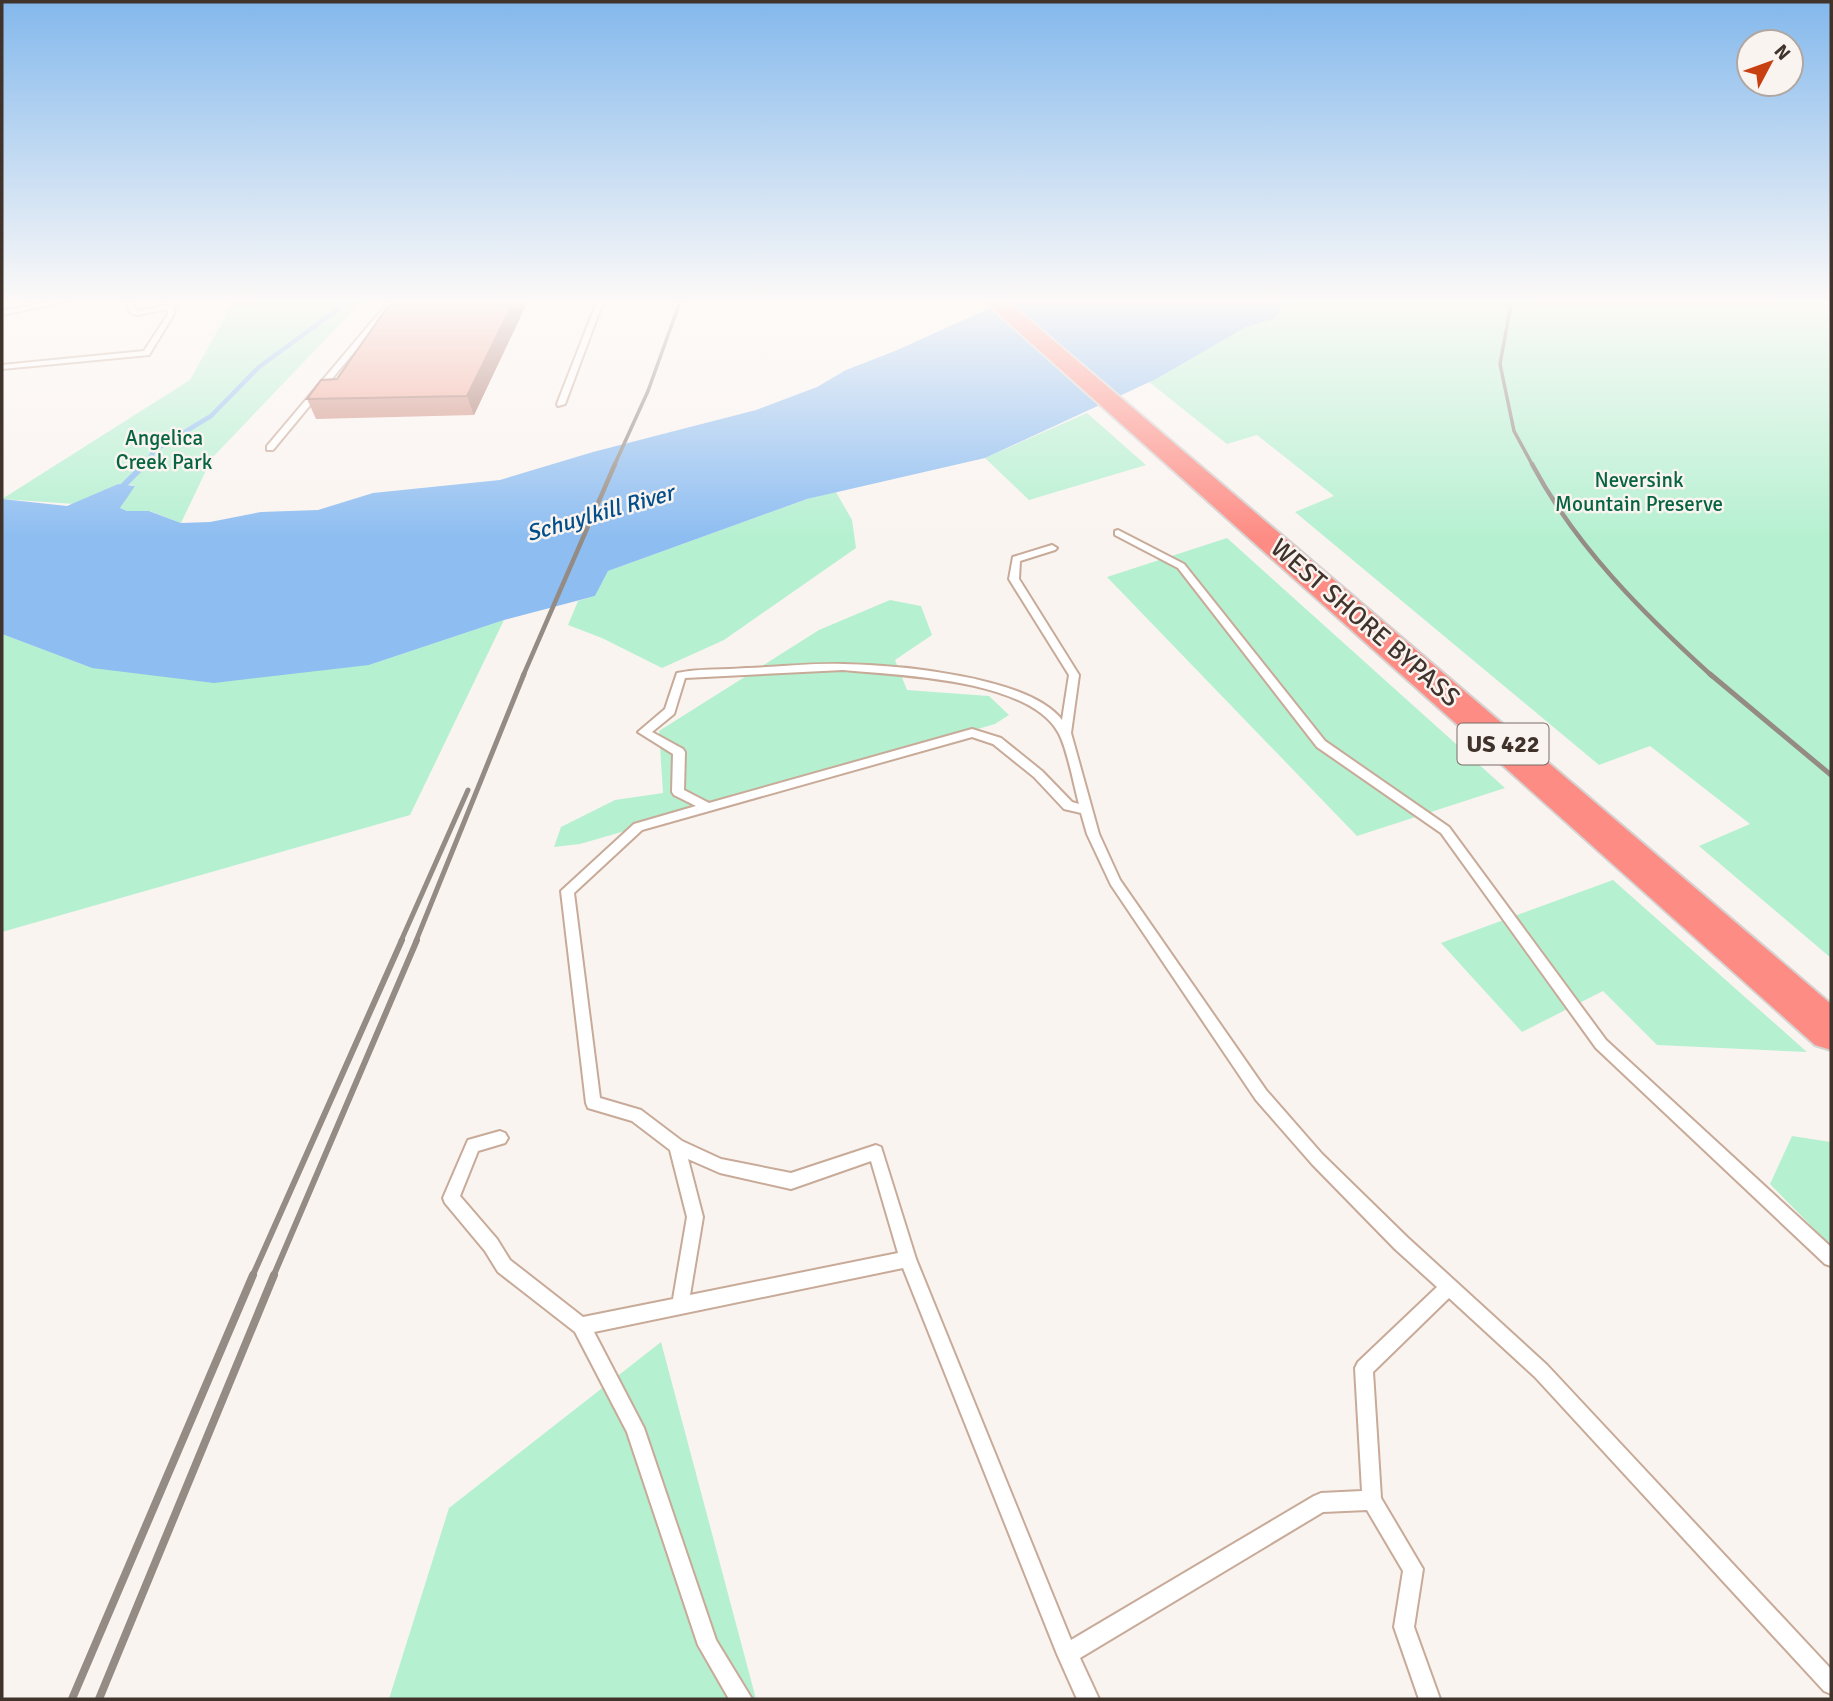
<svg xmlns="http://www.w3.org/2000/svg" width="1833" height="1701" viewBox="0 0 1833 1701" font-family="Signika,sans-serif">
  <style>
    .green { fill: #b5f0d1 }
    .water { fill: #8dbdf1 }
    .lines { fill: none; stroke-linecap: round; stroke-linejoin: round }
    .stream-far1 { stroke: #8dbdf1; stroke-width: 4.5 }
    .stream { stroke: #8dbdf1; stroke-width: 6 }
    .lane-casing { stroke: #c8aa98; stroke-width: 4 }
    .street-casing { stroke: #c8aa98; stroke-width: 4 }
    .highway-casing { stroke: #d5d2d1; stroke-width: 4 }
    .lane { fill: #fff; fill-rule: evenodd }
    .street { fill: #fff; fill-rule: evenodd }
    .highway { fill: #fd8c84; fill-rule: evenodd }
    .rail-far4 { stroke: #958b85; stroke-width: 3.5 }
    .rail-far3 { stroke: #958b85; stroke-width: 4.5 }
    .rail-far2 { stroke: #958b85; stroke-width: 5 }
    .rail-far1 { stroke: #958b85; stroke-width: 6 }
    .rail { stroke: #958b85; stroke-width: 8 }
    .wall { fill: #ce8f82 }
    .shaded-wall { fill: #a8746a }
    .building { fill: #f0a697; stroke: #a8746a; stroke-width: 2 }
    .labels { text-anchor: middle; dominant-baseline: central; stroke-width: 5; stroke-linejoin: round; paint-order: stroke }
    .far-park-label { font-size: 21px; fill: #066442; stroke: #faf4f0 }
    .far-water-label { font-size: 23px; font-style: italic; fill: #024e8b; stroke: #faf4f0 }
    .shield { fill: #faf4f0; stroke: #786d67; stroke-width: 2 }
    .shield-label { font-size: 24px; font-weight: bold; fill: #40332c }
    .street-label { font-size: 26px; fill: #40332c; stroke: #faf4f0 }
  </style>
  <rect width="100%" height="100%" fill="#faf4f0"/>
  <g class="green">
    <path d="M 235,299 L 364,299 L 212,458 L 181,523 L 150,511 L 127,511 L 120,508 L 134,485 L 118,484 L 74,504 L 2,499 L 190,380 Z"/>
    <path d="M 1286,299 L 1831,299 L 1831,958 L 1699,846 L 1750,824 L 1650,746 L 1599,765 L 1295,512 L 1334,496 L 1257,435 L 1227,444 L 1149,382 L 1244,328 L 1275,318 Z"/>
    <path d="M 1087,413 L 1146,465 L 1029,500 L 985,458 Z"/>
    <path d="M 836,492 L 852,520 L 856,548 L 724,640 L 662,668 L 602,638 L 568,625 L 578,601 L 595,596 L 608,571 L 807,499 Z"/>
    <path d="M 1227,538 L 1505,788 L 1357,836 L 1107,577 Z"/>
    <path d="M 890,600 L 921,606 L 932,635 L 895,660 L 907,690 L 989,696 L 1009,715 L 995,724 L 580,844 L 554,847 L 561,827 L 615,800 L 663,793 L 659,731 L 819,630 Z"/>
    <path d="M 504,620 L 410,815 L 2,932 L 2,634 L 92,668 L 369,665 Z"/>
    <path d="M 1613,880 L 1807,1052 L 1657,1045 L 1603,991 L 1522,1032 L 1441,943 Z"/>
    <path d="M 1792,1136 L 1831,1142 L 1831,1246 L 1770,1184 Z"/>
    <path d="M 661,1342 L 756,1699 L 389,1699 L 449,1508 Z"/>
  </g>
  <path class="water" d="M 1010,299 L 1286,299 L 1275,318 L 1244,328 L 1156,379 L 985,458 L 807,499 L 608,571 L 595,596 L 504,620 L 369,665 L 214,683 L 92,668 L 2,634 L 2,499 L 67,506 L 118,484 L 135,486 L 120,508 L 127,511 L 149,511 L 181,523 L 210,522 L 261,512 L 318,510 L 373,493 L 500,480 L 593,452 L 756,410 L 817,387 L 846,370 L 895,351 Z"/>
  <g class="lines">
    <path class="stream-far1" d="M 144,466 L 155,450 L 211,416 L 259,367 L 352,299"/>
    <path class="stream" d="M 118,491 L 145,464"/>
    <defs>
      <g id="lane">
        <path d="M 63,299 L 78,299 L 2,315 L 2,311 Z"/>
        <path d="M 123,299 L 129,299 L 137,311 L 168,305 L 169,299 L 175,299 L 174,314 L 149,355 L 2,369 L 2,365 L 144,351 L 168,314 L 168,309 L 137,315 L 131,313 Z"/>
        <path d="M 391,299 L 398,299 L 273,450 L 267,450 L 267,446 Z"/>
        <path d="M 598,299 L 604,299 L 565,404 L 558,406 L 557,404 Z"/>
        <path d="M 1118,530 L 1184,564 L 1325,741 L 1449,827 L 1606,1040 L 1831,1247 L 1831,1266 L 1825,1264 L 1596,1048 L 1441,833 L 1317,747 L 1178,568 L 1115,535 L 1115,531 Z"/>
        <path d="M 1052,545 L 1057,548 L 1055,550 L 1020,561 L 1019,579 L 1079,675 L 1071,733 L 1099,834 L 1120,880 L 1266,1090 L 1322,1154 L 1407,1237 L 1547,1365 L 1831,1669 L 1831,1694 L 1824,1691 L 1535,1377 L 1449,1298 L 1373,1372 L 1381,1498 L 1423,1569 L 1414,1627 L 1440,1699 L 1419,1699 L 1394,1627 L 1403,1571 L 1367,1510 L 1323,1512 L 1080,1658 L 1099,1699 L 1077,1699 L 1057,1654 L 903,1268 L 594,1332 L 644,1428 L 716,1640 L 752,1699 L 729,1699 L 698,1645 L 627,1432 L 575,1332 L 498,1272 L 485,1251 L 445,1203 L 443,1198 L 468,1140 L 500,1131 L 505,1133 L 508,1138 L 505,1143 L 478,1151 L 460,1196 L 497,1239 L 510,1260 L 583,1317 L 673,1299 L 687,1217 L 670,1150 L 632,1121 L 588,1108 L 586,1103 L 561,891 L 634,824 L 696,806 L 674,795 L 672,792 L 673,754 L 638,732 L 665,709 L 677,673 C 699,668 724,670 747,668 C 779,667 811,663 843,664 C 896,665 1029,676 1062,720 L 1069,675 L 1009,579 L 1013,557 ZM 843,670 C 898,675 1028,679 1058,732 C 1067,747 1074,786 1079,804 L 1072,802 L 1042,771 L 1001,738 L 972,729 L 709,803 L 684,790 L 685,752 L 683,749 L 652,732 L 674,714 L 685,678 ZM 972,737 L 993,744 L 1034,777 L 1064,809 L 1081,813 L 1087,834 L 1111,885 L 1256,1100 L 1312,1164 L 1395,1249 L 1437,1287 L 1358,1362 L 1355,1368 L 1362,1491 L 1321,1493 L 1314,1496 L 1071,1640 L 916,1259 L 881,1147 L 876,1145 L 791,1173 L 721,1159 L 682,1141 L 641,1110 L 600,1098 L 574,893 L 642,830 ZM 688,1159 L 720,1173 L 791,1189 L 871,1161 L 898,1253 L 690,1295 L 703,1217 Z"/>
      </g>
      <path id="street" d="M 1813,299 L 1831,299 L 1831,307 Z"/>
      <path id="highway" d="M 982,299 L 1005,299 L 1831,1004 L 1831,1050 L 1815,1045 Z"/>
    </defs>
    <use href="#lane" class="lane-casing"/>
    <use href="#street" class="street-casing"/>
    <use href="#highway" class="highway-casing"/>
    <use href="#lane" class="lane"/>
    <use href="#street" class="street"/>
    <use href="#highway" class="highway"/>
    <g class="rail-far4">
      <path d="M 1512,299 L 1500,364 L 1514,431 L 1533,466"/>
      <path d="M 614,466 L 648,391 L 681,299"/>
    </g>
    <g class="rail-far3">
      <path d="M 1532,464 C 1576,547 1643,613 1712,676"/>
      <path d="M 523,676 L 615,464"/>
    </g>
    <g class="rail-far2">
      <path d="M 1710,674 L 1831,775"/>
      <path d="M 401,941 L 468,790"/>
      <path d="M 416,941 L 524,674"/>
    </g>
    <g class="rail-far1">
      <path d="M 252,1277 L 402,940"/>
      <path d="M 273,1277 L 417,940"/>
    </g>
    <g class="rail">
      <path d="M 72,1699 L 253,1275"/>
      <path d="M 99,1699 L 274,1275"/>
    </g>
  </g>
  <path class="wall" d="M 393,299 L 529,299 L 474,415 L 316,419 L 307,399 L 337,379 Z"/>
  <path class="shaded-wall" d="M 515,299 L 529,299 L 474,415 L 467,396 Z"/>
  <path class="building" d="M 393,299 L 515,299 L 467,396 L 307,399 L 321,380 L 337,379 Z"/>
  <linearGradient id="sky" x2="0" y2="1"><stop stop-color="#83b8ec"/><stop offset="0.56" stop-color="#fdfaf8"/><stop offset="1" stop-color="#fdfaf8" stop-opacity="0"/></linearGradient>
  <rect width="1833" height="538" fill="url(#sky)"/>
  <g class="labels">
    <g class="far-park-label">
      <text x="164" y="438">Angelica<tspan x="164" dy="24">Creek Park</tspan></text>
      <text x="1639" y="480">Neversink<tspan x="1639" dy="24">Mountain Preserve</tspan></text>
    </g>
    <g class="far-water-label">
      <text transform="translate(600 513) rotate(-16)">Schuylkill River</text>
    </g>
    <rect class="shield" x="1457.5" y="723.5" width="91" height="41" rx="5"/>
    <g class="shield-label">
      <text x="1503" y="744">US 422</text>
    </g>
    <g class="street-label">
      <text transform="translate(1365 623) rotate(41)">WEST SHORE BYPASS</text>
    </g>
  </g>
  <rect width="1833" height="1701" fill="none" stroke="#40332c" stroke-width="7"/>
  <g transform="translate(1770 63) rotate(49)"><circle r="33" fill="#faf4f0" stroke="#b0a7a2" stroke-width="2"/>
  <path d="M0-5L12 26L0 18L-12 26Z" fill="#c84012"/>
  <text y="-10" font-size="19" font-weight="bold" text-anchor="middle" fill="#40332c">N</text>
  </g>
</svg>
